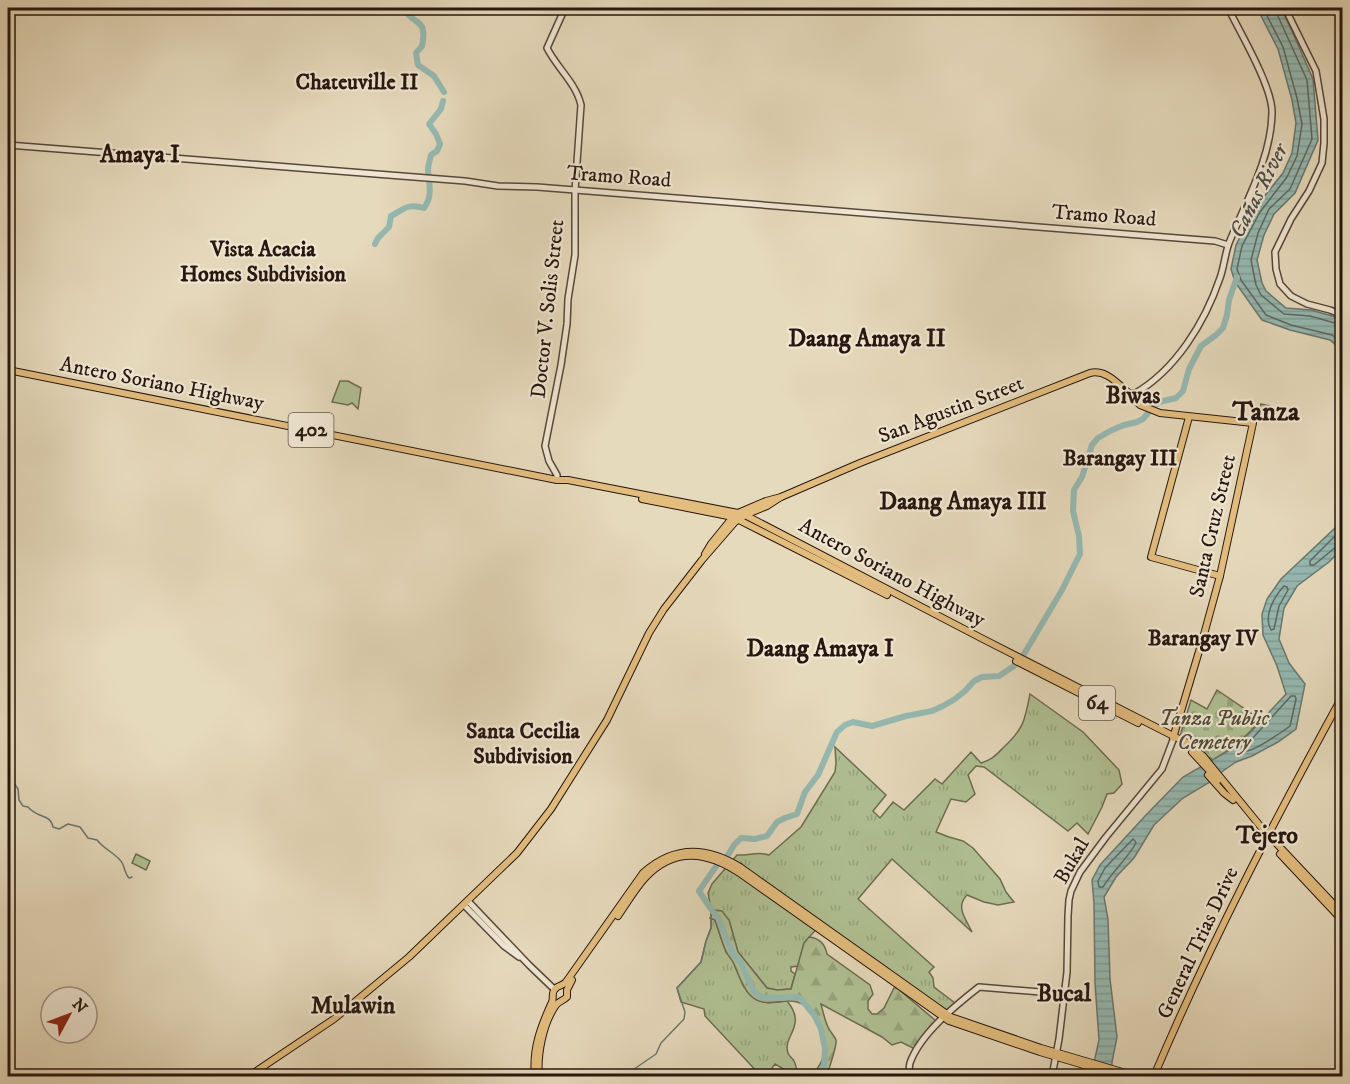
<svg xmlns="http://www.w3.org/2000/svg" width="1350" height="1084" viewBox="0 0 1350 1084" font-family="'IM FELL DW Pica',serif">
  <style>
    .grass { fill: url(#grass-tufts); stroke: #6c6c52; stroke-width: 1.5 }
    .forest { fill: url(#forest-firs); stroke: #6c6c52; stroke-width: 1.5 }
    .cemetery { fill: url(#cemetery-stones); stroke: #6c6c52; stroke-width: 1.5 }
    .pitch { fill: #b0c194; stroke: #6c6c52; stroke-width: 1.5 }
    .water { fill: url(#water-rules); stroke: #6a7871; stroke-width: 1.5 }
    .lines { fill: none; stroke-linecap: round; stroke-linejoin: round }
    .shore { stroke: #5e6861; stroke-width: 1.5 }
    .stream { stroke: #6a7871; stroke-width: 1.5 }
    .river { stroke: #96bab3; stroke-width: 6 }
    .minor-casing { stroke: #57473a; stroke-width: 8 }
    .major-casing { stroke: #27160f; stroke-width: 8 }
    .minor { stroke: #efe7d3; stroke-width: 5 }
    .major { stroke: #e3bd7e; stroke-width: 6 }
    .labels { text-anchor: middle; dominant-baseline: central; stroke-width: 4.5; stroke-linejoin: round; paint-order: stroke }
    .shield { fill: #efe7d3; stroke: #63554a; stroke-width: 1.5 }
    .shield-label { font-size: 20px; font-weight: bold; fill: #27160f }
    .street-label { font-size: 21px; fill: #27160f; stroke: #efe7d3 }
    .park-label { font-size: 21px; font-style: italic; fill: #504937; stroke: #efe7d3 }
    .neighbourhood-label { font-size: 22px; font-weight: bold; fill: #27160f; stroke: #efe7d3 }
    .water-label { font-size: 22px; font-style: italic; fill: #4e4f48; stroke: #efe7d3 }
    .quarter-label { font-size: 24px; font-weight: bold; fill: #27160f; stroke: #efe7d3 }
    .district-label { font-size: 27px; font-weight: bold; fill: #27160f; stroke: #efe7d3 }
  </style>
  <defs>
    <pattern id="grass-tufts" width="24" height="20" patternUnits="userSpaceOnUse" patternTransform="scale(1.5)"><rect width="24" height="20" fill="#b0c194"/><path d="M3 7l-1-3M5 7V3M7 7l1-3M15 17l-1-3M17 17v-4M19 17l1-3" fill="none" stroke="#97a57e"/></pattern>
    <pattern id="forest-firs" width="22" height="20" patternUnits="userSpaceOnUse" patternTransform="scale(1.5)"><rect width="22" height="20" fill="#b0c194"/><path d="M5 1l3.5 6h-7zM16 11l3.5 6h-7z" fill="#97a57e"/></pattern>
    <pattern id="cemetery-stones" width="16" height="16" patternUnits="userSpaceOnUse" patternTransform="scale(1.5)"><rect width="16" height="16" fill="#b0c194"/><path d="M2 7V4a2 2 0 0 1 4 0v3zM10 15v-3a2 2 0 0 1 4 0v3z" fill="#97a57e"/></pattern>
    <pattern id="water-rules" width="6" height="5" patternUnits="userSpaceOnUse" patternTransform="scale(1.5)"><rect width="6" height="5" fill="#96bab3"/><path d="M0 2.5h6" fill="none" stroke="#819f99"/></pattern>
  </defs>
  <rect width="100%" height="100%" fill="#e6dabc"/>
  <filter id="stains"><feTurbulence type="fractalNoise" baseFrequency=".00333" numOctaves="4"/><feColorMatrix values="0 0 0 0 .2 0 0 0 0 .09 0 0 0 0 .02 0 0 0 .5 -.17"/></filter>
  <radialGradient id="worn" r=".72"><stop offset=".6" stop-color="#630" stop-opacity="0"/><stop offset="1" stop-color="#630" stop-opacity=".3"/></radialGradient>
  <g class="grass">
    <path d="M 1261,404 L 1270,406 L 1266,422 L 1257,420 Z"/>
    <path d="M 1030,694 L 1083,732 L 1119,770 L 1122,784 L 1114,793 L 1107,794 L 1102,807 L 1088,834 L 1077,823 L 1068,831 L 984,767 L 976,766 L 968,775 L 975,794 L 966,802 L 951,799 L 936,832 L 949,837 L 963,841 L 973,848 L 1000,879 L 1006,892 L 1014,902 L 998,905 L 984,902 L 967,895 C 955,907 966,919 972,932 L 892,859 L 858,899 L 934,967 L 929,972 L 933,978 L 934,987 L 955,1003 L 943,1014 L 819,926 L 804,943 L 798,966 L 791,967 L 791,971 L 795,974 L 791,989 L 777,990 L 767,988 L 738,952 L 729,920 L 712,912 L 726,952 L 733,960 L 744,987 L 768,1003 L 787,1001 C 808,1026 782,1036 788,1053 C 789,1056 792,1058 794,1061 C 796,1065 797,1070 798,1075 L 792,1074 L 775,1064 L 766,1076 L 761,1076 L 705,1016 L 704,1009 L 681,1002 L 677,988 L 701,962 L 706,941 L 711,928 L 711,909 L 708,893 L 712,884 L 737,855 C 748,856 759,851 769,855 L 801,827 L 835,772 L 836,763 L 835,747 L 886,795 L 873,811 L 880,818 L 893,802 L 904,810 L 935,779 L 942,784 L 971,752 L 981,763 C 992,760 996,755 1004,747 C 1024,728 1025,720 1030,694 Z"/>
  </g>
  <path class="forest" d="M 714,910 L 722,911 L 729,920 L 738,952 L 767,988 L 777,990 L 791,989 L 804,943 L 809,937 C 820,938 825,944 827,954 L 870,985 L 873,994 L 868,1001 L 868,1009 L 872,1014 L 877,1014 L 884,1008 L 894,988 L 897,988 L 936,1021 L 922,1037 L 915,1049 L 901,1042 L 892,1045 L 882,1037 L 821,1004 C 823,1012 825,1021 828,1027 C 830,1032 834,1035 836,1040 C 837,1045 829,1070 826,1076 L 818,1076 L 817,1069 C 826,1056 825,1050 822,1034 C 821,1027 817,1020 813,1014 C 793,986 769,1015 750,995 C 742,987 738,973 733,962 C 731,958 727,955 726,951 C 721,941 719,930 715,920 L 710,918 Z"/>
  <path class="cemetery" d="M 1217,690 L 1261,720 C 1246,737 1232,749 1213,760 L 1180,736 L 1191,700 L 1207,709 Z"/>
  <g class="pitch">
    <path d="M 340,381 L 348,381 L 361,388 L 358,409 L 352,403 L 348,405 L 332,402 Z"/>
    <path d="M 136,854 L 150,861 L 146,870 L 132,863 Z"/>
  </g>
  <g class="water">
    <path d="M 1257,8 L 1281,8 L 1292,31 L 1313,79 L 1318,140 L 1295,193 L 1274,214 L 1264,235 L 1257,260 L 1262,283 L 1266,291 L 1286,308 L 1311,310 L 1339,318 L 1342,321 L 1342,357 L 1339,348 L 1330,340 L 1290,330 L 1262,320 L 1235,282 L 1231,269 L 1236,245 L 1255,208 L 1283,173 L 1292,153 L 1296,123 L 1292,100 L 1278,49 Z"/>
    <path d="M 1342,511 L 1342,549 L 1329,562 L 1297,586 L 1284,608 L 1279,639 L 1289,663 L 1305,684 L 1296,729 L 1278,742 L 1252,756 L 1236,762 L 1223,771 L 1210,782 L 1183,798 L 1154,825 L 1134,858 L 1116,877 L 1104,897 L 1108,919 L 1110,979 L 1117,1037 L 1112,1062 L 1112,1076 L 1091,1076 L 1099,1040 L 1095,983 L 1094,903 L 1092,880 L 1100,865 L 1146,815 L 1183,777 L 1230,750 L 1247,736 L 1286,694 L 1277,666 L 1263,635 L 1262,614 L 1267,599 L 1281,579 L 1336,527 Z"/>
  </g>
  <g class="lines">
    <g class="shore">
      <path d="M 1263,8 L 1283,47 L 1297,98 L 1302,124 L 1297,156 L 1287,177 L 1260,212 L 1242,246 L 1237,269 L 1241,280 L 1266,315 L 1291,325 L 1332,335 L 1342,343"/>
      <path d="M 1276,8 L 1276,12 L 1307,80 L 1312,139 L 1290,189 L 1269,209 L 1258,233 L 1251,260 L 1256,285 L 1261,295 L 1284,314 L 1310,316 L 1342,325"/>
      <path d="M 1342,527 L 1340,531 L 1310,561 L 1310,565 L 1314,565 L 1337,546 L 1342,545"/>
      <path d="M 1284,586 L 1287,587 L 1288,590 L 1279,606 L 1274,629 L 1271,630 C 1263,616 1274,597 1284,586 Z"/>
      <path d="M 1291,696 L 1295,696 L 1296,699 L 1290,726 C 1279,734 1255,751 1243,752 L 1242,747 L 1251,740 Z"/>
      <path d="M 1133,839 L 1135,841 L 1136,843 C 1127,859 1113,871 1103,887 L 1099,887 L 1098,881 L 1105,868 Z"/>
    </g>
    <g class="stream">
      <path d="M 8,774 L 18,789 L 19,800 L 23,806 L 28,807 C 38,819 50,813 53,827 L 59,829 L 68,824 L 80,827 L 88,838 L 97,840 C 104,849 113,852 120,860 C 125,865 124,873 129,878 L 132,877"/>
      <path d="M 624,1076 L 656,1054 L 661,1043 L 684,1019 L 685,1012 L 677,988 L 701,962 L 706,941 L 711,928 L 711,909"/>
    </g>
    <g class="river">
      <path d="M 403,8 C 408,19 422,21 423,30 C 424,35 423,41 422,46 L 416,53 L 418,65 L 434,76 L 444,92"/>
      <path d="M 375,244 L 378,238 L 389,227 L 391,216 C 404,209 408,203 424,208 C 433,196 429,184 428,170 C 428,165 430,160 431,155 L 437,151 L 440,144 L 436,134 L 429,124 L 441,109 L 443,101"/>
      <path d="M 818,1076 L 824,1065 L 825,1049 L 821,1029 L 814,1015 L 800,998 L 793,997 L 779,998 L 761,997 L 754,992 L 741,963 L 733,954 L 718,918 L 711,909 L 699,891 L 717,865 L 728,855 L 734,845 L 741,838 L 755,839 L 767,836 L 777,822 L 785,818 L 797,814 L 805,792 L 818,775 L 837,732 L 845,725 L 853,722 L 872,726 L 906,716 L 932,711 L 943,706 L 955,699 L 965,691 L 974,681 L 982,677 L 999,676 L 1014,666 L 1024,654 L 1062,590 L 1080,554 L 1079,536 L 1073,511 L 1074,490 L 1082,477 L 1092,445 L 1098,438 L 1110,431 L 1124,425 L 1137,422 L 1143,419 L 1153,407 L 1159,402 L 1176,398 L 1183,391 L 1189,369 L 1201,346 L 1216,335 L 1223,328 L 1227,315 L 1229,300 L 1237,277"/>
    </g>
    <defs>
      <g id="minor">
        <path d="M 1285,8 L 1316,71 L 1324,119 L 1324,143 L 1322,163 L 1309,191 L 1291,219 L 1275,252 L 1276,269 L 1280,284 L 1291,296 L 1307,304 L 1330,310 L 1342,315"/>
        <path d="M 8,145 L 465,181 L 498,186 L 537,187 L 1215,241 L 1228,245"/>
        <path d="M 1134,394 C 1176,370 1205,322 1220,278 C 1224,267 1225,254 1229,243 C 1246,201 1271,159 1272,113 C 1273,88 1240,32 1228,8"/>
        <path d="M 557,480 L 557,475 L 549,461 L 545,446 L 561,365 L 567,324 L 568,299 L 575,255 L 575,191 L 581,105 C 576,83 557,68 547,48 L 565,8"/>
        <path d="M 468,901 L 529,965 L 554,989"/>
        <path d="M 464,905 L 504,946 L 519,957"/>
        <path d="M 909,1076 C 909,1072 909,1067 910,1063 C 920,1034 956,1005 979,987 L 1065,994"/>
        <path d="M 1052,1076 L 1059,1039 L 1067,972 L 1068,916 L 1069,900 L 1071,891 L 1080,872 L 1106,837 L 1162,769 L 1173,740"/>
      </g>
      <g id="major">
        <path d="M 8,370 L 557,480 L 568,480 L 738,513 L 745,515 L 983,639 L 1189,744 L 1203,756 L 1261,827 L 1342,913"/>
        <path d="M 1130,397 L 1133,398 L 1140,405 L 1160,413 L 1253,423 L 1220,576 L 1203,638 L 1173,738"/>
        <path d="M 1189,417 L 1151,557 L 1220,576"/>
        <path d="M 642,499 L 733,517 L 887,595"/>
        <path d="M 705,554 L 711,544 L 733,517 L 738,513 L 766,501 L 781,497 L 860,463 L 1090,373 C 1106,369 1118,384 1130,394 L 1134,393 L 1135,395 L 1133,398"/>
        <path d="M 1016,661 L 1138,723"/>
        <path d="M 1192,752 L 1218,780"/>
        <path d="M 1208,775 L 1224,793 L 1233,800"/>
        <path d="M 1280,854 L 1342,920"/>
        <path d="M 618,916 C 627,903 635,889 645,878 C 675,846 708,852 741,874 L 949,1021 L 1040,1052 L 1121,1076"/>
        <path d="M 249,1076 L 334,1019 L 409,957 L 517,853 L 551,809 L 607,720 L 649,633 L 664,609 L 702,560 L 735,522 L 745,515 L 767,506 L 781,497"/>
        <path d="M 535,1076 C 532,1049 541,1026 552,1002 C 554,998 551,993 555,989 C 558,985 563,986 566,982 L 643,873 C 674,845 706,846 740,867 L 951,1017 L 1041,1048 L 1136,1076"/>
        <path d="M 539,1076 C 537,1055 543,1023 556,1005 C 559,1001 563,1001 567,997 L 567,990 L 572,980"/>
        <path d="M 1154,1076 C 1209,946 1274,821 1342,697"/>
      </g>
    </defs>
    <use href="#minor" class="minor-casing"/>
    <use href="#major" class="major-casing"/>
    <use href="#minor" class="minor"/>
    <use href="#major" class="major"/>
  </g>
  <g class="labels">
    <g class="shield">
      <rect x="288.5" y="413" width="45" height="34" rx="4.5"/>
      <rect x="1079" y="686" width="36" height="34" rx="4.5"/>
    </g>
    <g class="shield-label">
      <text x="311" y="430">402</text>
      <text x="1097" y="703">64</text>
    </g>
    <g class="street-label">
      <text transform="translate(619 177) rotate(4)">Tramo Road</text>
      <text transform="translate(1104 216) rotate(4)">Tramo Road</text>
      <text transform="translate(548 309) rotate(-84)">Doctor V. Solis Street</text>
      <text transform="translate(162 384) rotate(11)">Antero Soriano Highway</text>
      <text transform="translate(951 410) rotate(-21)">San Agustin Street</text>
      <text transform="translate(1213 526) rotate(-77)">Santa Cruz Street</text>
      <text transform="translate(892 573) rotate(28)">Antero Soriano Highway</text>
      <text transform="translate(1072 861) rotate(-60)">Bukal</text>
      <text transform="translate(1198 943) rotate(-65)">General Trias Drive</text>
    </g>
    <g class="park-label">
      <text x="1214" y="719">Tanza Public<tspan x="1214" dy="24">Cemetery</tspan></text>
    </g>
    <g class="neighbourhood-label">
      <text x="357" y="82">Chateuville II</text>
      <text x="263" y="249">Vista Acacia<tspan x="263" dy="25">Homes Subdivision</tspan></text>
      <text x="1120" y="458">Barangay III</text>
      <text x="1203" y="638">Barangay IV</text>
      <text x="523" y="731">Santa Cecilia<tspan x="523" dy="25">Subdivision</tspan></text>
    </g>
    <g class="water-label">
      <text transform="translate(1259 191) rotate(-63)">Cañas River</text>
    </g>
    <g class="quarter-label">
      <text x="140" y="155">Amaya I</text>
      <text x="867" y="339">Daang Amaya II</text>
      <text x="1133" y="396">Biwas</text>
      <text x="963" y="502">Daang Amaya III</text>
      <text x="820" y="649">Daang Amaya I</text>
      <text x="1267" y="836">Tejero</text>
      <text x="1064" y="994">Bucal</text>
      <text x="353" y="1006">Mulawin</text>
    </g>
    <g class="district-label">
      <text x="1266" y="412">Tanza</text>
    </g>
  </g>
  <rect width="1350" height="1084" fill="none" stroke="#e6dabc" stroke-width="30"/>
  <rect x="9" y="9" width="1332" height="1066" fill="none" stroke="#27160f" stroke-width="3"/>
  <rect x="15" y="15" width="1320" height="1054" fill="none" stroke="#27160f" stroke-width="1.5"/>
  <g transform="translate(69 1015) rotate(49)"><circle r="28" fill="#efe7d3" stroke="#9f9385" stroke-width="1.5"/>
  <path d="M0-4.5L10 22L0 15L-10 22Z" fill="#8f2418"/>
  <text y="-9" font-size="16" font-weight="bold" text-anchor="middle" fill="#27160f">N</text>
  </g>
  <rect width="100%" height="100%" filter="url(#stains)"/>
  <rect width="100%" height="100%" fill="url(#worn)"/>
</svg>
